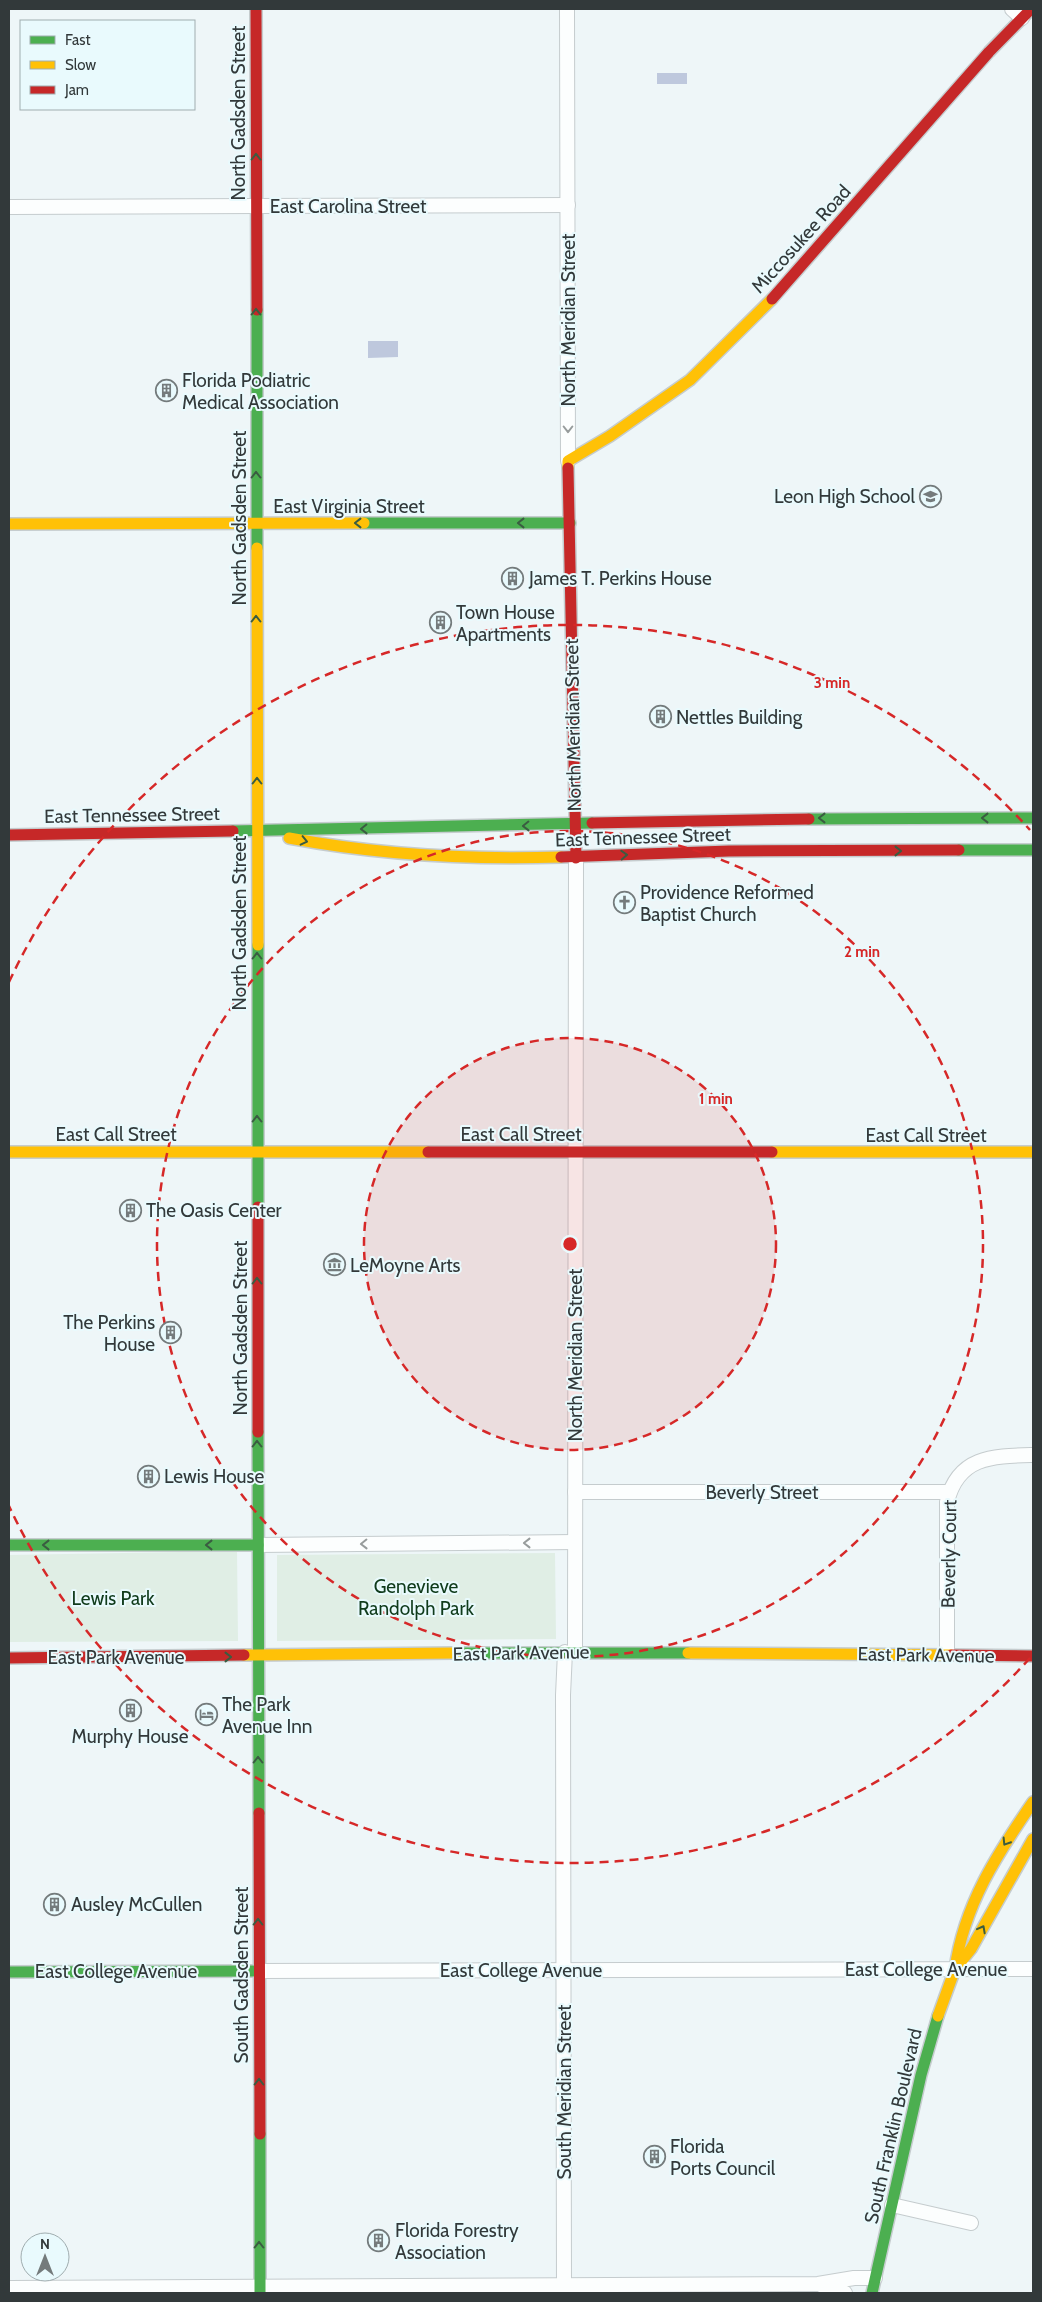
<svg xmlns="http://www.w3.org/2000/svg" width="1042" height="2302" viewBox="0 0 1042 2302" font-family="Cabin,sans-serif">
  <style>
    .green { fill: #e0eee5 }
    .water { fill: #bec8dd }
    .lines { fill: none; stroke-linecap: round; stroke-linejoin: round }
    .street-casing { stroke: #c5ccce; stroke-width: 16 }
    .fast-casing { stroke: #c5ccce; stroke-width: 14 }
    .slow-casing { stroke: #c5ccce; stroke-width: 14 }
    .jam-casing { stroke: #c5ccce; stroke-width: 14 }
    .street { stroke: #fcfefe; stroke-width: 14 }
    .fast { stroke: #4caf50; stroke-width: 11 }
    .slow { stroke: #ffc107; stroke-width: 11 }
    .jam { stroke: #c62828; stroke-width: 11 }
    .oneway { stroke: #3a5c41 }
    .oneway2 { stroke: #979c9c }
    .ring { fill: none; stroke: #d62828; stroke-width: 2.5; stroke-dasharray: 9 6 }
    .labels { text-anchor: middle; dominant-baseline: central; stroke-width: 4; stroke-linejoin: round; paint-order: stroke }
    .street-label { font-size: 19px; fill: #32393a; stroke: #e9fafd }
    .poi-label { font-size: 19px; fill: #32393a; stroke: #e9fafd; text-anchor: start }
    .park-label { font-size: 19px; fill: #103b1b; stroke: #e9fafd }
    .centre { fill: #d62828; stroke: #e9fafd; stroke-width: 2.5 }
    .ring-label { font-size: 15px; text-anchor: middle; font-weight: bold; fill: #d62828; stroke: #e9fafd; stroke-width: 4; stroke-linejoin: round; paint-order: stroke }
  </style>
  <rect width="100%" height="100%" fill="#eef6f8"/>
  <g class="green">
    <path d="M 237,1551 L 238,1641 L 9,1642 L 9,1555 Z"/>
    <path d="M 555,1553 L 556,1639 L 277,1641 L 277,1555 Z"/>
  </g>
  <g class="water">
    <rect x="657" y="73" width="30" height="11"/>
    <path d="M 368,341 L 398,341 L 398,357 L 368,358 Z"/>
  </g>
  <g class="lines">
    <defs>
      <g id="street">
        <path d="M 567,9 L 568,461"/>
        <path d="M 1012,9 L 1022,18"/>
        <path d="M 9,207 L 568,205"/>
        <path d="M 575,1492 L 949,1492"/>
        <path d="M 258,1545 L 575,1542"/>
        <path d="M 575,1652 L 576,858"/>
        <path d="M 947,1655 L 947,1502 C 958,1456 993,1456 1033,1455"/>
        <path d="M 258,1971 L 1033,1969"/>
        <path d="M 892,2205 L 971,2223"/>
        <path d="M 821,2285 L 845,2293"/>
        <path d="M 9,2288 L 818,2284 L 854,2278 L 875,2278"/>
        <path d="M 564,2293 L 563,1695 L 565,1652"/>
      </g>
      <g id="fast">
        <path d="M 257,310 L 257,548"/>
        <path d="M 364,523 L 570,523"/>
        <path d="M 809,819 L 1033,818"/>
        <path d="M 233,831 L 592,823"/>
        <path d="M 959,850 L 1033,850"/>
        <path d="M 258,945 L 258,1207"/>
        <path d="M 258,1432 L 259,1813"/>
        <path d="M 9,1545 L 258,1545"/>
        <path d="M 456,1653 L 688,1653"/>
        <path d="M 9,1972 L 258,1971"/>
        <path d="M 260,2134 L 260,2293"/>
        <path d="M 872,2293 L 921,2075 L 938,2016"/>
      </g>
      <g id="slow">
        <path d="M 568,468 L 568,461 L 610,436 L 690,380 L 772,299"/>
        <path d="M 9,524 L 364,523"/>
        <path d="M 257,548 L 258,945"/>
        <path d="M 289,838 C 380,855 469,860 561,857"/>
        <path d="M 9,1152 L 428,1152"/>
        <path d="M 772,1152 L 1033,1152"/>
        <path d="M 688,1653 L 951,1655"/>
        <path d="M 244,1655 L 456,1653"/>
        <path d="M 955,1969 C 964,1905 997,1854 1033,1802"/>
        <path d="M 938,2016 L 955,1969 L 971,1949 L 1033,1839"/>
      </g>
      <g id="jam">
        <path d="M 256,9 L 257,310"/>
        <path d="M 772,299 L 989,52 L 1031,9"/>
        <path d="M 568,468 L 576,858"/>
        <path d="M 592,823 L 809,819"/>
        <path d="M 9,835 L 233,831"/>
        <path d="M 561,857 L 729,851 L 959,850"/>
        <path d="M 428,1152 L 772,1152"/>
        <path d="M 258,1207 L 258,1432"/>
        <path d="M 951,1655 L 1033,1656"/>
        <path d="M 9,1658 L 244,1655"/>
        <path d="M 259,1813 L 260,2134"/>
      </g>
    </defs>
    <use href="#street" class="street-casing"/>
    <use href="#fast" class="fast-casing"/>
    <use href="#slow" class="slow-casing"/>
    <use href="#jam" class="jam-casing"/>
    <use href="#street" class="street"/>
    <use href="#fast" class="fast"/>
    <use href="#slow" class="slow"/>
    <use href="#jam" class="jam"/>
  </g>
  <defs><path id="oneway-chevron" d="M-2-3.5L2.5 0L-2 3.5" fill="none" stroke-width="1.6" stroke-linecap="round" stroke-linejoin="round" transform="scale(1.25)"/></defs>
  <g class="oneway">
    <use href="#oneway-chevron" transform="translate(256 157) rotate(-90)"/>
    <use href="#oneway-chevron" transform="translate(256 312) rotate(-90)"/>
    <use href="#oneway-chevron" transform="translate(256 475) rotate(-90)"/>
    <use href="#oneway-chevron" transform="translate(358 523) rotate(180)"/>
    <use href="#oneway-chevron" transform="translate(521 523) rotate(180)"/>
    <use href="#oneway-chevron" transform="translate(256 619) rotate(-90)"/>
    <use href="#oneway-chevron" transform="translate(257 781) rotate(-90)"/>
    <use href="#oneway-chevron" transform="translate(822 818) rotate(180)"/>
    <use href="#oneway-chevron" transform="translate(985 818) rotate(180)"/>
    <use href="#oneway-chevron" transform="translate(526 826) rotate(179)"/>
    <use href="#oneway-chevron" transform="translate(364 829) rotate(179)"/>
    <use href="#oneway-chevron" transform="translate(304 841) rotate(13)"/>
    <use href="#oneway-chevron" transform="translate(898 851)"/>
    <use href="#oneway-chevron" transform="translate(624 855) rotate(-3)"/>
    <use href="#oneway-chevron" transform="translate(257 956) rotate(-90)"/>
    <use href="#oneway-chevron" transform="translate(257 1119) rotate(-90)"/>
    <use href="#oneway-chevron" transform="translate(257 1281) rotate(-90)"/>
    <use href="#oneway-chevron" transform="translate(257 1444) rotate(-90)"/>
    <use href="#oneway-chevron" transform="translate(46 1545) rotate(180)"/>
    <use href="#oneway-chevron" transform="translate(209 1545) rotate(180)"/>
    <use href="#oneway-chevron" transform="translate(228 1657)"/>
    <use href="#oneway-chevron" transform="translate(258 1760) rotate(-90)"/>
    <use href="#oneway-chevron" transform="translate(1006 1842) rotate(122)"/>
    <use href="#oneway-chevron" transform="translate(258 1922) rotate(-90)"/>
    <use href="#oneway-chevron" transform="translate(982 1929) rotate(-62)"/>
    <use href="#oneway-chevron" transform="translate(259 2082) rotate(-90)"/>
    <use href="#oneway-chevron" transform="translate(259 2245) rotate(-90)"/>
  </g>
  <g class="oneway2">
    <use href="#oneway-chevron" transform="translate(568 429) rotate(90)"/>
    <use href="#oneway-chevron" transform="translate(527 1543) rotate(180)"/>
    <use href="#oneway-chevron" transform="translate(364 1544) rotate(179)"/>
  </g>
  <circle cx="570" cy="1244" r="206" fill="#d62828" fill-opacity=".12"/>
  <g class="ring">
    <circle cx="570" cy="1244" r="206"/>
    <circle cx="570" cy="1244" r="413"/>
    <path d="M1030 1658A619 619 0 0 1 9 1506M9 982A619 619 0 0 1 1030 830"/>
  </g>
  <defs>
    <symbol id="building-ring" viewBox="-11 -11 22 22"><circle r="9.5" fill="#e9fafd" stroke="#747b7c" stroke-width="1.5"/><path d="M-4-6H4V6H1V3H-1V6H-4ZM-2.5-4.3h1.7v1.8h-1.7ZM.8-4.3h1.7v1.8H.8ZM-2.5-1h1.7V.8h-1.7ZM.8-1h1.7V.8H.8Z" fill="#747b7c"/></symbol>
    <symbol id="school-ring" viewBox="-11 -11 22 22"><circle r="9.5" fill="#e9fafd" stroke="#747b7c" stroke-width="1.5"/><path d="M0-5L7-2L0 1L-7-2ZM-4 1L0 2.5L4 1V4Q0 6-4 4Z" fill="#747b7c"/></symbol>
    <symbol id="church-ring" viewBox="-11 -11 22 22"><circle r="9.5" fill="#e9fafd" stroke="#747b7c" stroke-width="1.5"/><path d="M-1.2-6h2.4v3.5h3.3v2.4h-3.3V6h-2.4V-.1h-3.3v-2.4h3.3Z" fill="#747b7c"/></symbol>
    <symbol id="museum-ring" viewBox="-11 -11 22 22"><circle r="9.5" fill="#e9fafd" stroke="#747b7c" stroke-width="1.5"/><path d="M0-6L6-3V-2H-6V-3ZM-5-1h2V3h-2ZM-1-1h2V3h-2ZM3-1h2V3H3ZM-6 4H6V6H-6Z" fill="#747b7c"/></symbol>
    <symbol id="hotel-ring" viewBox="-11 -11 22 22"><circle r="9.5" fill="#e9fafd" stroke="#747b7c" stroke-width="1.5"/><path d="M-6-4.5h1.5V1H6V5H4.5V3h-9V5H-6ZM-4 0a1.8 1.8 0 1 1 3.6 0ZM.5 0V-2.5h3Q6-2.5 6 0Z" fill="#747b7c"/></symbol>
  </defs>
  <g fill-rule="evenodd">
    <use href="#building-ring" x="154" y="378" width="25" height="25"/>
    <use href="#school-ring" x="918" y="484" width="25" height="25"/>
    <use href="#building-ring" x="500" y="566" width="25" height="25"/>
    <use href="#building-ring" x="428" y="610" width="25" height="25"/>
    <use href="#building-ring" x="648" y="704" width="25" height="25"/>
    <use href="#church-ring" x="612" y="890" width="25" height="25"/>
    <use href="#building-ring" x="118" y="1198" width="25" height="25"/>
    <use href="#museum-ring" x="322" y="1252" width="25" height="25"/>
    <use href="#building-ring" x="158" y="1320" width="25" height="25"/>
    <use href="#building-ring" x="136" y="1464" width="25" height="25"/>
    <use href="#building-ring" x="118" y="1698" width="25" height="25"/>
    <use href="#hotel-ring" x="194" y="1702" width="25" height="25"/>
    <use href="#building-ring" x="42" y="1892" width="25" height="25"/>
    <use href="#building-ring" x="642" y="2144" width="25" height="25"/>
    <use href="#building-ring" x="366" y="2228" width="25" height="25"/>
  </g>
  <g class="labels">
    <g class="street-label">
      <text transform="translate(238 113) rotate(-90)">North Gadsden Street</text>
      <text x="348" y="206">East Carolina Street</text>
      <text transform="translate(801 239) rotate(-48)">Miccosukee Road</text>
      <text transform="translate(568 320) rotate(-90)">North Meridian Street</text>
      <text x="349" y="506">East Virginia Street</text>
      <text transform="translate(239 518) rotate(-90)">North Gadsden Street</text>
      <text transform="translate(573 725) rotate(-91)">North Meridian Street</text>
      <text transform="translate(132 815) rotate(-1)">East Tennessee Street</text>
      <text transform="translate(643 837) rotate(-2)">East Tennessee Street</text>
      <text transform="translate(239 923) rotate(-90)">North Gadsden Street</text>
      <text x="116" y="1134">East Call Street</text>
      <text x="521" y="1134">East Call Street</text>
      <text x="926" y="1135">East Call Street</text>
      <text transform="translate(240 1328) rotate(-90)">North Gadsden Street</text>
      <text transform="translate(575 1355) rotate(-90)">North Meridian Street</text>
      <text x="762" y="1492">Beverly Street</text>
      <text transform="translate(949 1554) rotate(-89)">Beverly Court</text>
      <text transform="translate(521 1653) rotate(-1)">East Park Avenue</text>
      <text transform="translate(926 1655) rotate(1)">East Park Avenue</text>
      <text x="116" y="1657">East Park Avenue</text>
      <text x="926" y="1969">East College Avenue</text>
      <text x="521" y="1970">East College Avenue</text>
      <text x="116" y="1971">East College Avenue</text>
      <text transform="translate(241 1975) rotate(-90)">South Gadsden Street</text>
      <text transform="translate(564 2092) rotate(-90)">South Meridian Street</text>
      <text transform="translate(893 2126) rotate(-77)">South Franklin Boulevard</text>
    </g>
    <g class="poi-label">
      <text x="182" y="380">Florida Podiatric<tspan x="182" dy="22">Medical Association</tspan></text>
      <text x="915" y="496" text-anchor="end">Leon High School</text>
      <text x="529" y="578">James T. Perkins House</text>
      <text x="456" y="612">Town House<tspan x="456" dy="22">Apartments</tspan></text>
      <text x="676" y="717">Nettles Building</text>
      <text x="640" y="892">Providence Reformed<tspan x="640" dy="22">Baptist Church</tspan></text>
      <text x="146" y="1210">The Oasis Center</text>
      <text x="350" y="1265">LeMoyne Arts</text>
      <text x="155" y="1322" text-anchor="end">The Perkins<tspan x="155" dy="22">House</tspan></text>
      <text x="164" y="1476">Lewis House</text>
      <text x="222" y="1704">The Park<tspan x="222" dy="22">Avenue Inn</tspan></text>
      <text x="130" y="1736" text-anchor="middle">Murphy House</text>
      <text x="71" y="1904">Ausley McCullen</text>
      <text x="670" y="2146">Florida<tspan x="670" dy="22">Ports Council</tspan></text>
      <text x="395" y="2230">Florida Forestry<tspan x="395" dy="22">Association</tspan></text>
    </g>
    <g class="park-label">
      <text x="416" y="1586">Genevieve<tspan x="416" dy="22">Randolph Park</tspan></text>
      <text x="113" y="1598">Lewis Park</text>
    </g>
  </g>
  <circle cx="570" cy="1244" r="8" class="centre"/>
  <g class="ring-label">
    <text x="832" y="688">3 min</text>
    <text x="862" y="957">2 min</text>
    <text x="716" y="1104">1 min</text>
  </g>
  <rect width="1042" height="2302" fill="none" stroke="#32393a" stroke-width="20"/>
  <rect x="20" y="20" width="175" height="90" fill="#e9fafd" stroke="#a0adaf"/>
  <rect x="30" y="36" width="25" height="8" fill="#4caf50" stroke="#a0adaf"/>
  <text x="65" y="45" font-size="15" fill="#32393a">Fast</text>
  <rect x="30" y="61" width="25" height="8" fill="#ffc107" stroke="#a0adaf"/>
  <text x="65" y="70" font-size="15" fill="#32393a">Slow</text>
  <rect x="30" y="86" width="25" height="8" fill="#c62828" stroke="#a0adaf"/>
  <text x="65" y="95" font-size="15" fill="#32393a">Jam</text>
  <g transform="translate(45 2257)"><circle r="24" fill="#e9fafd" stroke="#a0adaf"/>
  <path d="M0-4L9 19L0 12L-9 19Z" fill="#747b7c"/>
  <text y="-8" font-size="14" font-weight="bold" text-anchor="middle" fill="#32393a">N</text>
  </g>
</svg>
